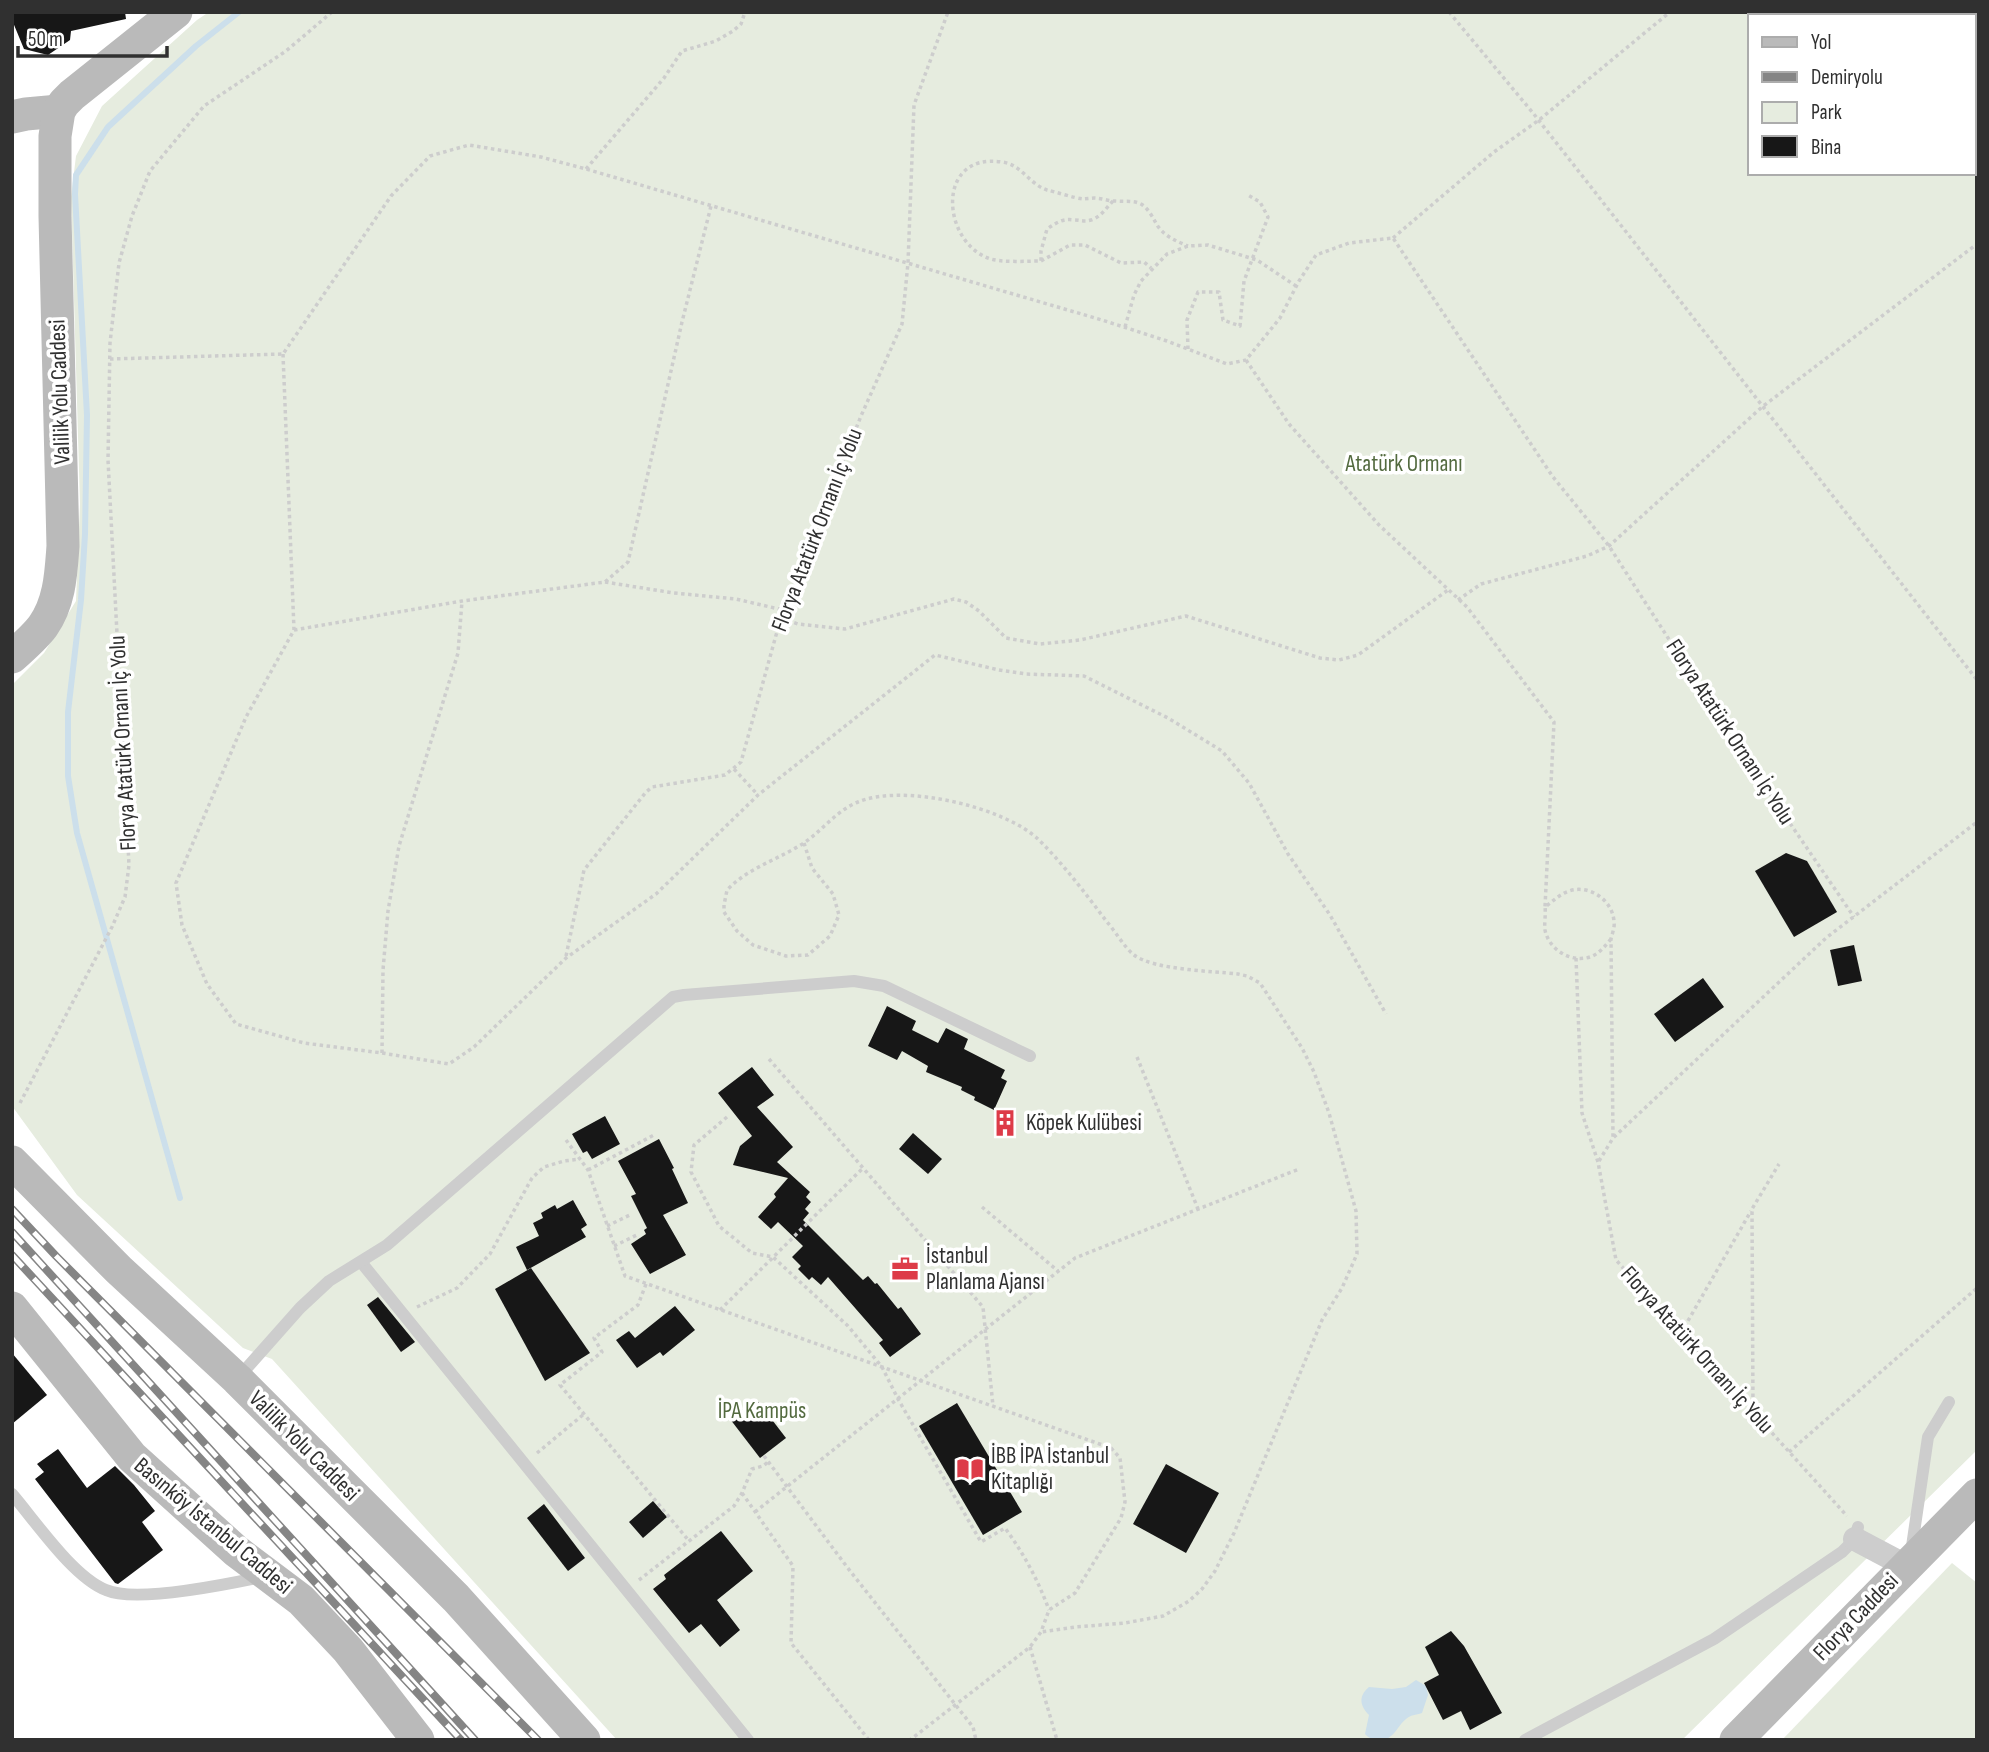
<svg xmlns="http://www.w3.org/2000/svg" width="1989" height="1752" viewBox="0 0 1989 1752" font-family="'Sofia Sans Condensed',sans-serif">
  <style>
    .green { fill: #e6ecdf; fill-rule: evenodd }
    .water { fill: #ccdfeb }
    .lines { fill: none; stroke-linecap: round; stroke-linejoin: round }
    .stream { stroke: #ccdfeb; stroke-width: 6 }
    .building { fill: #171717 }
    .path { stroke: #cdcdcd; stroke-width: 3.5; stroke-dasharray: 3.5 3.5; stroke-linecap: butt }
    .lane { stroke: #cdcdcd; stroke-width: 12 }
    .street { stroke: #cdcdcd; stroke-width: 24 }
    .secondary { stroke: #bababa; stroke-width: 33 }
    .rail-casing { stroke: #858585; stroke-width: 8 }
    .rail { stroke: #fff; stroke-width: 5; stroke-dasharray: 16; stroke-linecap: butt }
    .labels { text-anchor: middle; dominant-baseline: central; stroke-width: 7; stroke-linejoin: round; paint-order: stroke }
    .street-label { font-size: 23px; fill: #303030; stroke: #fff }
    .park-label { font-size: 23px; fill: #536a3f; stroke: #fff }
    .poi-label { font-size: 23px; fill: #303030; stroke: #fff; text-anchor: start }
  </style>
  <rect width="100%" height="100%" fill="#fff"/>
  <g class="green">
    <path d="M 209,12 L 1977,12 L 1977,1450 L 1682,1740 L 617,1740 L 272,1359 L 243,1348 L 77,1195 L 12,1106 L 12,685 L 44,653 L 76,601 L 80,504 L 71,197 L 76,156 L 102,106 L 197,20 ZM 1749,16 L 1973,16 L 1973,173 L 1749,173 Z"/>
    <path d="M 1952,1563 L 1977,1583 L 1977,1740 L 1782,1740 Z"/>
  </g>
  <path class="water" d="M 1416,1680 L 1426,1686 L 1428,1695 L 1422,1713 C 1416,1715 1410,1715 1406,1719 C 1397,1726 1394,1740 1380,1740 C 1373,1740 1370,1739 1365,1734 L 1369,1715 C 1360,1706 1358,1696 1369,1687 L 1392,1689 L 1406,1687 Z"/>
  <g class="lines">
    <path class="stream" d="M 180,1198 L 77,833 L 68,776 L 68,712 L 81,600 L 85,534 L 87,415 L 75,194 L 76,175 L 108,127 L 196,46 L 239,12"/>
  </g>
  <g class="building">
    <path d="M 12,12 L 125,12 L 126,19 L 71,31 L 70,40 L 48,55 L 24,49 L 12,20 Z"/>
    <path d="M 1786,853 L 1807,861 L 1837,912 L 1794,937 L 1755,871 Z"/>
    <path d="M 1854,945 L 1862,981 L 1838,986 L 1830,950 Z"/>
    <path d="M 1703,978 L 1724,1007 L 1675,1042 L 1654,1014 Z"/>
    <path d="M 887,1006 L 916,1021 L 912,1030 L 938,1043 L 946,1028 L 968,1039 L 964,1049 L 1005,1070 L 1001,1078 L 1007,1081 L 994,1110 L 974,1100 L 975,1097 L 961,1090 L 962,1087 L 926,1072 L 928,1066 L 902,1051 L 897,1060 L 868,1046 Z"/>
    <path d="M 752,1067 L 774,1095 L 757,1107 L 793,1147 L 777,1162 L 810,1192 L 806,1197 L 811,1202 L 805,1209 L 809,1213 L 803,1220 L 863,1280 L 868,1276 L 875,1284 L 877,1283 L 898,1309 L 901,1307 L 921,1334 L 890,1357 L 879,1343 L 883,1340 L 828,1277 L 821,1285 L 812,1277 L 809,1280 L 798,1269 L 801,1266 L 792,1257 L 803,1246 L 778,1222 L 771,1229 L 758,1217 L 776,1197 L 774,1194 L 788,1178 L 733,1165 L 740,1146 L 752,1136 L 718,1093 Z"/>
    <path d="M 605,1116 L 620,1144 L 592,1159 L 587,1151 L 583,1153 L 572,1134 Z"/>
    <path d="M 913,1133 L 942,1159 L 928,1174 L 899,1149 Z"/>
    <path d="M 659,1139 L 674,1168 L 672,1169 L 688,1203 L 663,1215 L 686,1255 L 650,1274 L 631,1244 L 646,1234 L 644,1230 L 647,1228 L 631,1196 L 636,1194 L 618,1161 Z"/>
    <path d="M 573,1200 L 587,1225 L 581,1229 L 586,1237 L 527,1270 L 516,1247 L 539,1236 L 533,1223 L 543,1218 L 541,1213 L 555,1205 L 557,1209 Z"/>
    <path d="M 531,1268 L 590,1353 L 545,1381 L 495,1289 Z"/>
    <path d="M 378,1297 L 415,1342 L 401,1352 L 367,1305 Z"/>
    <path d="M 675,1306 L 695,1330 L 663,1356 L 660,1352 L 637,1368 L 616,1340 L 629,1331 L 635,1338 Z"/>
    <path d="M 12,1353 L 47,1395 L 12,1424 Z"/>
    <path d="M 756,1399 L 786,1438 L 760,1458 L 730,1419 Z"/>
    <path d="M 957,1403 L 1022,1512 L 983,1535 L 919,1426 Z"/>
    <path d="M 58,1449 L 87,1488 L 115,1466 L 134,1485 L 155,1511 L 142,1522 L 163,1550 L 118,1584 L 115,1583 L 35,1479 L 44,1472 L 37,1464 Z"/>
    <path d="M 1166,1464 L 1219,1493 L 1186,1553 L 1133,1524 Z"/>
    <path d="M 653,1501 L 667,1517 L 643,1538 L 629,1522 Z"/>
    <path d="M 544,1504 L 585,1558 L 568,1571 L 527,1518 Z"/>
    <path d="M 721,1531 L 753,1571 L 717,1600 L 740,1630 L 720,1647 L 701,1624 L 689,1633 L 653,1589 L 666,1579 L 664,1575 Z"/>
    <path d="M 1451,1631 L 1464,1646 L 1502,1713 L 1470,1730 L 1461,1711 L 1443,1720 L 1424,1683 L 1439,1675 L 1425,1647 Z"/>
  </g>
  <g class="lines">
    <g class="path">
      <path d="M 1449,12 L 1533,113 L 1977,680"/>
      <path d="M 586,169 L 664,78 L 682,51 L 716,41 L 733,31 L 741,24 L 745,12"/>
      <path d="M 1113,201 C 1106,208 1101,217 1091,220 C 1085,222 1080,220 1074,220 C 1063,218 1056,223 1047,229 L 1041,251 L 1041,261 C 1028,261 999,263 988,258 C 941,240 936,152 1002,162 C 1021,164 1029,184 1047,190 C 1056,192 1074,198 1083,199 C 1084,199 1093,198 1094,198 C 1101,198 1108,201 1115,201 C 1124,202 1133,200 1141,204 C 1149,209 1153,218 1157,225 C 1164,236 1176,241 1188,246"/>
      <path d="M 1393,238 L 1494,152 L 1539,120 L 1670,12"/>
      <path d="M 1041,261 L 1070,245 L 1085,245 L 1121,263 L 1144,262 L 1151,268"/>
      <path d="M 1125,327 L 1134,295 L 1141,281 L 1167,254 L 1188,246 L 1208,245 L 1257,260 L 1296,286"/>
      <path d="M 1188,349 L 1187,320 L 1198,292 L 1219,292 L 1223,320 L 1240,326 L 1244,281 L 1268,217 L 1260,202 L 1248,195"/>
      <path d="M 283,354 L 294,630 L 246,717 L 176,883 L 182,925 L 207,984 L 236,1024 L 304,1043 L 382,1053 L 449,1064 L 474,1047 L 566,958 L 656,894 L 758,795 L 935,655 L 999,670 L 1026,674 L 1084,676 L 1168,718 L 1222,751 L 1249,783 L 1288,854 L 1330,915 L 1386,1014"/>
      <path d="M 110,359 L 283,354 L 391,196 L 430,156 L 469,145 L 541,157 L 586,169 L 1102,320 L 1167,341 L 1227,364 L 1246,360 L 1280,318 L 1299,281 L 1316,255 L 1349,243 L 1393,238 L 1553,477 L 1609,546 L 1740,750 L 1854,917"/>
      <path d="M 1246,360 L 1289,424 L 1379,525 L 1467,607 L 1554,722 L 1545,907"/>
      <path d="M 605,582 L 674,593 L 736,599 L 783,610"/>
      <path d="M 1458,600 L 1481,584 L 1587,556 L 1609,546 L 1762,407 L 1977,244"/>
      <path d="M 781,618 L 798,624 L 845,629 L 954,599 L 966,602 L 979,611 L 1006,638 L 1040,644 L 1080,640 L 1186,616 L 1320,658 L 1339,660 L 1358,655 L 1448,590"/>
      <path d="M 294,630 L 462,601 L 605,582 L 628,562 L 682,322 L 711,206"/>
      <path d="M 734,769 L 758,795"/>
      <path d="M 804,843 L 812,868 L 833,894 L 839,915 L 830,936 L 808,955 L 786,956 L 753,945 L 737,931 L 724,912 L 724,905 L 727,890 C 747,869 774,861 799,846 C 820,834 835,811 858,802 C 903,783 1005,807 1039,840 C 1064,865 1086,894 1107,922 C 1116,932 1124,947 1134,955 C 1154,970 1212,971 1238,974 L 1247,976 L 1260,983 L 1302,1048 L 1314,1072 L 1329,1113 L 1356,1211 L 1357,1254 L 1342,1288 L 1322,1320 L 1234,1533 L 1215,1571 L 1202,1589 L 1189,1601 L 1163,1616 L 1125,1623 L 1075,1627 L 1041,1632"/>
      <path d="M 1611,939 C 1605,946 1599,954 1590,957 C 1571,963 1549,950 1545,930 C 1544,923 1546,915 1545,907 C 1553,901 1560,894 1569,891 C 1589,884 1613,900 1614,922 C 1615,927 1612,934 1611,939 L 1613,1138"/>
      <path d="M 566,956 L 584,870 L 646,792 L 652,787 L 725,775 L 741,762 L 783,610 L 861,416 L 902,324 L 908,263 L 914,105 L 948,12"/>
      <path d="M 1576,958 L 1582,1113 L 1598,1162 L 1616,1260 L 1847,1516"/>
      <path d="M 382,1053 L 383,970 L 388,911 L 399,846 L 458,653 L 462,601"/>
      <path d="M 1137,1057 L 1198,1209"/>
      <path d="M 769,1059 L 983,1307 L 993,1406"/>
      <path d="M 20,1103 L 112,927 L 125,897 L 129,865 L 108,460 L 110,343 L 119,263 L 132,216 L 150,171 L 204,106 L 286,51 L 332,12"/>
      <path d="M 727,1117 L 694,1145 L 691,1172 L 719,1226 L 752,1253 L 773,1257 L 848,1326 L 882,1367 L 898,1399 L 981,1542 L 1005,1528 C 1024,1554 1038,1580 1049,1610"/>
      <path d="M 566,1140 L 588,1170 L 625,1276 L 1111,1448 L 1120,1458 L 1125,1502 L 1121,1518 L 1075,1593 L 1049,1610 L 1041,1632 L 1030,1647 L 910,1740"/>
      <path d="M 1599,1161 L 1613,1138 L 1826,938 L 1977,822"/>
      <path d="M 588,1170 L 654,1135"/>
      <path d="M 982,1207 L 1058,1271"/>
      <path d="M 607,1226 L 630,1215"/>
      <path d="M 614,1246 L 637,1235"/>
      <path d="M 646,1284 L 638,1305 L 594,1338 L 602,1352 L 560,1385 L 689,1541"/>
      <path d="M 417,1307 L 457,1288 L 490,1254 L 532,1178 L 544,1167 L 564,1161 L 580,1159"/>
      <path d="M 720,1310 L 863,1168"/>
      <path d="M 1681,1333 L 1751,1211"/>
      <path d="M 1753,1411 L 1752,1209 L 1779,1164"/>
      <path d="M 1789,1452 L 1977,1288"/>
      <path d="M 537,1453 L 584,1414"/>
      <path d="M 764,1456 L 847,1567 L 973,1727 L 976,1740"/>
      <path d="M 742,1493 L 793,1566 L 791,1643 L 869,1740"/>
      <path d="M 755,1512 L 1075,1258 L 1299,1169"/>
      <path d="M 639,1580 L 734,1506 L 742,1493 L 752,1469 L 763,1466 L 768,1462"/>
      <path d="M 1030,1647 L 1057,1740"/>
    </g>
    <g class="lane">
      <path d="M 361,1262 L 748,1740"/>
      <path d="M 237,1379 L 300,1308 L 329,1281 L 387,1245 L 673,997 L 684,995 L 854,981 L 884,986 L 1030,1056"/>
      <path d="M 12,1494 C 36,1522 73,1577 106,1590 C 135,1603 228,1584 261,1577"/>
      <path d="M 1911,1553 L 1928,1437 L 1949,1402"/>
      <path d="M 1525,1740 L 1714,1639 L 1842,1552 L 1855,1539 L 1858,1527"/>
    </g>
    <path class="street" d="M 1855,1539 L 1906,1566"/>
    <g class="secondary">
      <path d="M 12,117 L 26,114 L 59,111"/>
      <path d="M 12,657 C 23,647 35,637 43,626 C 60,602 61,573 63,546 L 55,216 L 55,136 L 59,111 L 64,103 L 72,95 L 176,12"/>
      <path d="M 12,1162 L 119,1270 L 237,1379 L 456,1598 L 584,1740"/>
      <path d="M 12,1308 L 132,1457 L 236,1551 L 301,1600 L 348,1650 L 418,1740"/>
      <path d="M 1736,1740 L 1977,1495"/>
    </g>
    <defs>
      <g id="rail">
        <path d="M 12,1209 L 56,1256 L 538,1740"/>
        <path d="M 12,1232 L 475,1740"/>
        <path d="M 12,1255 L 461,1740"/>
      </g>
    </defs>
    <use href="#rail" class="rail-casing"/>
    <use href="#rail" class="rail"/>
  </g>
  <defs>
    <symbol id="building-bare" viewBox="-9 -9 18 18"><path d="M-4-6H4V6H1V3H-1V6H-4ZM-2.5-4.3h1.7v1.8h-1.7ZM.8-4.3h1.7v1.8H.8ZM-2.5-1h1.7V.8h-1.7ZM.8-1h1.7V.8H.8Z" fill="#dd3b48" stroke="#fff" stroke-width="2.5" paint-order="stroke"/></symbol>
    <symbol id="office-bare" viewBox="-9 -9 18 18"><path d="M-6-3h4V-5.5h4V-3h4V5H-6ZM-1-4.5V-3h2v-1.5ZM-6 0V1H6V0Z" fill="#dd3b48" stroke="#fff" stroke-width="2.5" paint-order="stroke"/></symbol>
    <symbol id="library-bare" viewBox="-9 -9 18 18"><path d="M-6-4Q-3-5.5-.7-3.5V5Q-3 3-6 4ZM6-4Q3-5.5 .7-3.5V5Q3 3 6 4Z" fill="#dd3b48" stroke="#fff" stroke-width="2.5" paint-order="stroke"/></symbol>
  </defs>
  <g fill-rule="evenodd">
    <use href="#building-bare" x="986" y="1104" width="38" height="38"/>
    <use href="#office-bare" x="886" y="1250" width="38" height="38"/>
    <use href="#library-bare" x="951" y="1450" width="38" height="38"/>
  </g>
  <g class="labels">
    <g class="street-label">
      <text transform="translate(60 392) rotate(-92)">Valilik Yolu Caddesi</text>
      <text transform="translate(817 530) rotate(-69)">Florya Atatürk Ornanı İç Yolu</text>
      <text transform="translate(1730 732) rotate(57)">Florya Atatürk Ornanı İç Yolu</text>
      <text transform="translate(123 743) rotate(-93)">Florya Atatürk Ornanı İç Yolu</text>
      <text transform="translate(1697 1350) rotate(48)">Florya Atatürk Ornanı İç Yolu</text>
      <text transform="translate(304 1446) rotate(45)">Valilik Yolu Caddesi</text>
      <text transform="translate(213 1526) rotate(40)">Basınköy İstanbul Caddesi</text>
      <text transform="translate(1856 1617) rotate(-46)">Florya Caddesi</text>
    </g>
    <g class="park-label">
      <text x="1404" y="464">Atatürk Ormanı</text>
      <text x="762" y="1411">İPA Kampüs</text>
    </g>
    <g class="poi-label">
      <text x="1026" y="1123">Köpek Kulübesi</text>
      <text x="926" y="1256">İstanbul<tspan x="926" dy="26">Planlama Ajansı</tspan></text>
      <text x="991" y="1456">İBB İPA İstanbul<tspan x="991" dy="26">Kitaplığı</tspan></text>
    </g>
  </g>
  <rect width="1989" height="1752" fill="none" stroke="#303030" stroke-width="28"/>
  <rect x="1748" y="14" width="228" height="161" fill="#ffffff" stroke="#acacac" stroke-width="2"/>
  <rect x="1762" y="37" width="35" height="10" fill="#bababa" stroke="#acacac" stroke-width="2"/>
  <text x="1811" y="49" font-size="21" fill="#303030">Yol</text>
  <rect x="1762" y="72" width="35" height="10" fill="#858585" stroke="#acacac" stroke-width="2"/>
  <text x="1811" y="84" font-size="21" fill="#303030">Demiryolu</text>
  <rect x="1762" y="102" width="35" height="21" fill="#e6ecdf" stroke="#acacac" stroke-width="2"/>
  <text x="1811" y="119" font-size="21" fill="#303030">Park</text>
  <rect x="1762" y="136" width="35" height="21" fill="#171717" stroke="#acacac" stroke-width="2"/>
  <text x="1811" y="154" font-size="21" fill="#303030">Bina</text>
  <path d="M18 46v10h149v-10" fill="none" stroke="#303030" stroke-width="3.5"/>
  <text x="28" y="46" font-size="21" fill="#303030" stroke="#ffffff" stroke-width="5" paint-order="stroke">50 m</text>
</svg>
